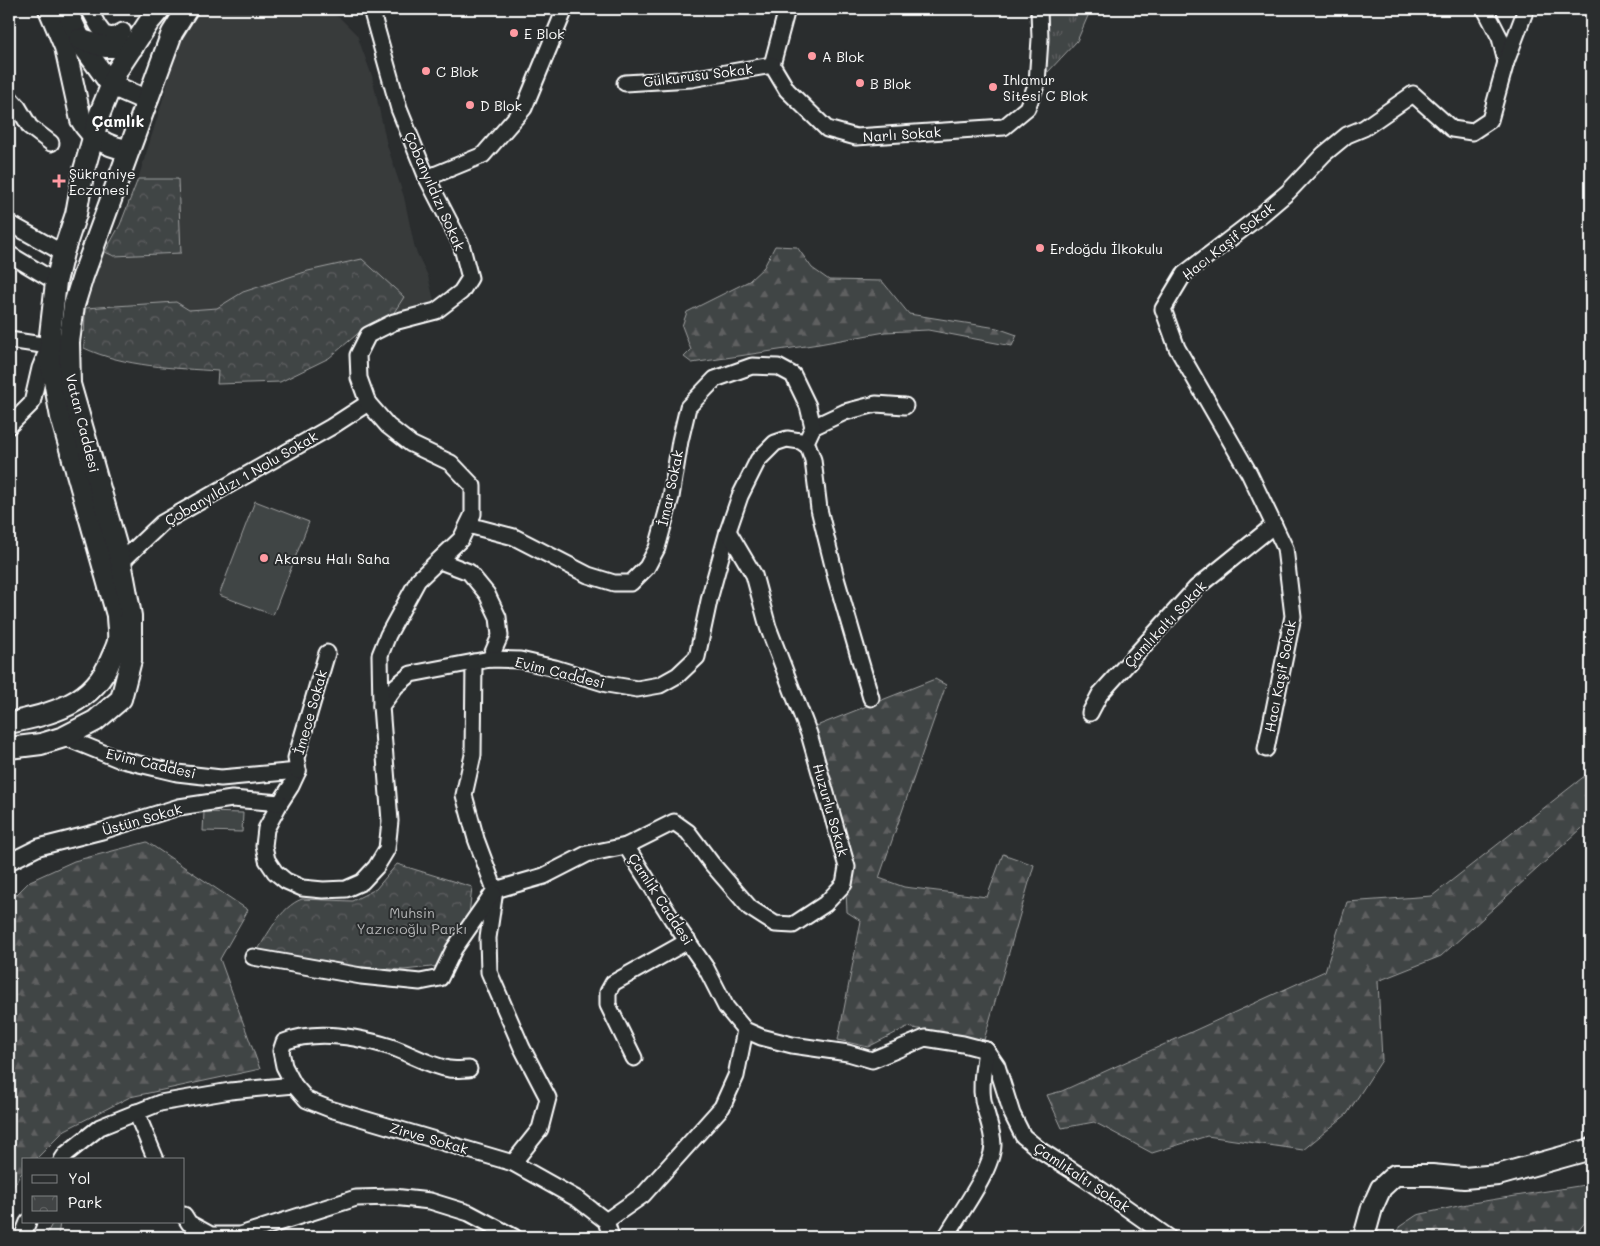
<svg xmlns="http://www.w3.org/2000/svg" width="1600" height="1246" viewBox="0 0 1600 1246" font-family="Mali,sans-serif">
  <style>
    .built { fill: #373a3b }
    .grass { fill: url(#grass-tufts); stroke: #a0a2a2 }
    .forest { fill: url(#forest-firs); stroke: #a0a2a2 }
    .park { fill: url(#park-crowns); stroke: #a0a2a2 }
    .pitch { fill: #414445; stroke: #a0a2a2 }
    .lines { fill: none; stroke-linecap: round; stroke-linejoin: round }
    .minor-casing { stroke: #fff; stroke-width: 19 }
    .tertiary-casing { stroke: #fff; stroke-width: 24 }
    .minor { stroke: #2a2d2e; stroke-width: 15 }
    .tertiary { stroke: #2a2d2e; stroke-width: 20 }
    .poi-dot { fill: #ff9aa2; stroke: #2a2d2e; stroke-width: 2 }
    .labels { text-anchor: middle; dominant-baseline: central; stroke-width: 4; stroke-linejoin: round; paint-order: stroke }
    .poi-label { font-size: 14px; fill: #fff; stroke: #2a2d2e; text-anchor: start }
    .street-label { font-size: 14px; fill: #fff; stroke: #2a2d2e }
    .park-label { font-size: 14px; fill: #b3b4b5; stroke: #2a2d2e }
    .quarter-label { font-size: 16px; font-weight: bold; fill: #fff; stroke: #2a2d2e }
  </style>
  <defs>
    <pattern id="grass-tufts" width="24" height="20" patternUnits="userSpaceOnUse" patternTransform="scale(1.25)"><rect width="24" height="20" fill="#414445"/><path d="M3 7l-1-3M5 7V3M7 7l1-3M15 17l-1-3M17 17v-4M19 17l1-3" fill="none" stroke="#5e6061"/></pattern>
    <pattern id="forest-firs" width="22" height="20" patternUnits="userSpaceOnUse" patternTransform="scale(1.25)"><rect width="22" height="20" fill="#414445"/><path d="M5 1l3.5 6h-7zM16 11l3.5 6h-7z" fill="#5e6061"/></pattern>
    <pattern id="park-crowns" width="20" height="18" patternUnits="userSpaceOnUse" patternTransform="scale(1.25)"><rect width="20" height="18" fill="#414445"/><path d="M2 6a3 3 0 1 1 6 0M12 15a3 3 0 1 1 6 0" fill="none" stroke="#5e6061"/></pattern>
  </defs>
  <rect width="100%" height="100%" fill="#2a2d2e"/>
  <filter id="ink" filterUnits="userSpaceOnUse"><feTurbulence type="fractalNoise" baseFrequency=".02" numOctaves="2"/><feDisplacementMap in="SourceGraphic" scale="10" xChannelSelector="R" yChannelSelector="G"/><feConvolveMatrix kernelMatrix="1 2 1 2 8 2 1 2 1" color-interpolation-filters="sRGB"/></filter>
  <g filter="url(#ink)">
    <path class="built" d="M 198,9 L 322,9 L 340,18 L 357,35 L 372,76 L 387,145 L 404,197 L 415,249 L 428,276 L 435,304 L 391,317 L 362,330 L 329,358 L 280,382 L 217,384 L 218,371 L 160,367 L 99,355 L 84,348 L 85,308 L 96,269 L 120,225 L 138,179 L 160,109 L 180,39 Z"/>
    <path class="grass" d="M 1043,9 L 1091,9 L 1077,41 L 1048,72 L 1045,64 Z"/>
    <g class="forest">
      <path d="M 775,246 L 797,247 L 812,268 L 829,280 L 882,281 L 909,314 L 997,328 L 1017,335 L 1012,346 L 928,330 L 885,332 L 819,344 L 692,363 L 684,357 L 691,350 L 682,326 L 687,312 L 749,281 L 764,267 Z"/>
      <path d="M 935,679 L 946,685 L 879,878 L 904,887 L 987,897 L 1003,854 L 1034,865 L 984,1040 L 907,1027 L 868,1047 L 838,1040 L 861,921 L 847,912 L 846,892 L 814,727 Z"/>
      <path d="M 1591,771 L 1591,820 L 1441,956 L 1378,981 L 1382,1060 L 1347,1114 L 1303,1150 L 1207,1136 L 1152,1153 L 1094,1122 L 1062,1128 L 1047,1095 L 1062,1091 L 1325,971 L 1347,902 L 1432,896 Z"/>
      <path d="M 147,842 L 248,910 L 220,959 L 260,1069 L 130,1097 L 65,1130 L 35,1160 L 24,1160 L 24,1171 L 20,1175 L 9,1195 L 9,902 L 30,881 L 74,861 Z"/>
      <path d="M 1591,1184 L 1591,1215 L 1573,1237 L 1398,1237 L 1399,1227 L 1417,1215 L 1472,1203 Z"/>
      <path d="M 53,1222 L 60,1222 L 58,1237 L 45,1237 Z"/>
    </g>
    <g class="park">
      <path d="M 138,179 L 178,179 L 181,253 L 114,256 L 105,252 L 120,225 Z"/>
      <path d="M 362,259 L 404,297 L 391,317 L 362,330 L 329,358 L 280,382 L 217,384 L 218,371 C 174,368 125,367 84,348 L 85,308 L 176,302 L 189,310 L 217,308 L 243,292 L 308,271 Z"/>
      <path d="M 397,864 L 472,887 L 469,915 L 440,966 L 404,970 L 321,964 L 255,954 C 268,935 280,907 302,899 L 352,901 L 376,889 Z"/>
    </g>
    <g class="pitch">
      <path d="M 255,501 L 309,522 L 273,615 L 219,595 Z"/>
      <path d="M 204,812 L 243,813 L 242,832 L 203,831 Z"/>
    </g>
    <g class="lines">
      <defs>
        <g id="minor">
          <path d="M 89,9 L 98,26 L 104,34 L 113,36 L 123,31"/>
          <path d="M 1485,9 L 1500,38 L 1506,62"/>
          <path d="M 772,65 L 787,90 L 827,129 L 856,137 L 1004,127 L 1027,108 L 1037,83 L 1040,39 L 1039,9"/>
          <path d="M 772,65 L 787,9"/>
          <path d="M 625,83 L 691,79 L 772,65"/>
          <path d="M 9,97 L 18,107 L 30,127 L 51,143"/>
          <path d="M 427,178 L 483,155 L 524,108 L 565,9"/>
          <path d="M 9,223 L 63,253"/>
          <path d="M 9,254 L 56,282"/>
          <path d="M 9,340 L 49,346 L 40,368 L 32,403 L 9,426"/>
          <path d="M 813,427 L 845,412 L 876,404 L 905,406"/>
          <path d="M 468,525 L 514,537 L 588,575 L 614,583 L 631,583 L 647,567 L 657,548 L 671,497 L 680,441 L 688,407 L 715,379 L 752,366 L 778,367 L 793,375 L 808,406 L 813,427 L 805,444"/>
          <path d="M 440,561 L 469,572 L 487,594 L 498,617 L 500,636 L 490,659"/>
          <path d="M 121,562 L 162,523 L 331,427 L 368,403"/>
          <path d="M 474,662 L 473,755 L 464,795 L 476,839 L 495,890 L 488,938 L 489,972 L 522,1048 L 548,1098 L 540,1129 L 513,1163"/>
          <path d="M 381,706 L 396,686 L 411,674 L 490,659 L 520,660 L 555,668 L 607,684 L 637,689 L 660,685 L 678,675 L 697,657 L 710,596 L 728,531 L 740,496 L 758,460 L 775,443 L 787,439 L 800,441 L 808,446 L 813,460 L 819,509 L 836,578 L 871,698"/>
          <path d="M 1090,713 L 1100,694 L 1196,588 L 1274,525"/>
          <path d="M 64,737 L 118,759 L 177,773 L 221,778 L 298,771"/>
          <path d="M 1266,749 L 1293,616 L 1285,548 L 1249,473 L 1177,348 L 1163,309 L 1184,274 L 1261,215 L 1288,192 L 1324,154 L 1347,135 L 1364,128 L 1413,94 L 1452,129 L 1472,132 L 1490,120 L 1506,62 L 1526,9"/>
          <path d="M 298,771 L 291,786 L 280,803 L 266,829 L 264,846 L 267,860 L 275,872 L 286,881 L 302,888 L 323,890 L 346,889 L 362,882 L 376,867 L 387,849 L 390,821 L 381,706 L 380,655 L 388,635 L 418,580 L 461,539 L 473,514 L 473,486 L 451,463 L 411,444 L 388,426 L 368,403 L 359,378 L 358,355 L 368,335 L 394,322 L 436,311 L 461,292 L 470,278 L 461,244 L 427,178 L 399,109 L 371,9"/>
          <path d="M 298,771 L 296,758 L 327,653"/>
          <path d="M 626,846 L 674,822 L 688,832 L 712,864 L 750,908 L 775,924 L 793,925 L 825,904 L 844,884 L 847,867 L 809,734 L 768,627 L 754,575 L 728,531"/>
          <path d="M 9,862 L 39,847 L 102,831 L 179,807 L 232,799 L 280,803"/>
          <path d="M 495,890 L 544,876 L 587,854 L 626,846 L 672,919 L 706,968 L 726,1007 L 745,1030 L 761,1037 L 792,1045 L 848,1053 L 872,1060 L 925,1038 L 963,1044 L 986,1050"/>
          <path d="M 253,957 L 361,976 L 420,982 L 440,978 L 454,949 L 493,893"/>
          <path d="M 986,1050 L 997,1066 L 1012,1114 L 1023,1136 L 1040,1150 L 1087,1180 L 1168,1237"/>
          <path d="M 634,1058 L 608,1005 L 608,992 L 613,983 L 688,941"/>
          <path d="M 469,1069 C 463,1069 456,1070 449,1069 C 428,1065 411,1054 391,1047 C 358,1037 317,1029 284,1042 L 281,1051 L 284,1066 L 294,1085 L 307,1100 L 330,1109 L 513,1163 L 579,1200 L 606,1221 L 611,1237"/>
          <path d="M 136,1112 L 156,1160"/>
          <path d="M 62,1160 L 66,1154 L 100,1127 L 160,1103 L 230,1091 L 294,1085"/>
          <path d="M 184,1215 L 189,1223 L 211,1235 L 240,1235 L 356,1198 L 393,1197 L 430,1201 L 469,1213 L 514,1237"/>
          <path d="M 606,1221 L 643,1195 L 722,1107 L 736,1076 L 745,1030"/>
          <path d="M 22,1237 L 28,1222"/>
          <path d="M 946,1237 C 959,1214 992,1171 993,1145 C 993,1131 986,1115 983,1100 C 980,1084 984,1067 986,1050"/>
        </g>
        <g id="tertiary">
          <path d="M 49,9 L 65,47 L 81,120 C 91,138 109,147 128,150"/>
          <path d="M 66,9 L 85,49 L 111,85 L 139,97 L 147,102"/>
          <path d="M 79,39 L 105,47 L 133,47"/>
          <path d="M 9,723 C 51,714 94,704 111,659 C 113,654 117,647 118,641 C 119,633 117,623 117,615 L 61,417 L 51,365 L 50,335 L 56,282 L 63,253 L 76,214 L 84,170 L 100,113 L 118,69 L 149,22 L 160,9"/>
          <path d="M 9,748 L 41,744 L 64,737 L 95,721 L 121,699 L 131,660 L 131,616 L 121,562 L 70,384 L 69,342 L 74,305 L 83,276 L 172,33 L 187,9"/>
          <path d="M 1364,1237 L 1372,1208 L 1381,1188 L 1395,1175 L 1432,1175 L 1464,1178 L 1498,1175 L 1591,1149"/>
        </g>
      </defs>
      <use href="#minor" class="minor-casing"/>
      <use href="#tertiary" class="tertiary-casing"/>
      <use href="#minor" class="minor"/>
      <use href="#tertiary" class="tertiary"/>
    </g>
  </g>
  <g class="poi-dot">
    <circle cx="514" cy="33" r="5"/>
    <circle cx="812" cy="56" r="5"/>
    <circle cx="426" cy="71" r="5"/>
    <circle cx="860" cy="83" r="5"/>
    <circle cx="993" cy="87" r="5"/>
    <circle cx="470" cy="105" r="5"/>
    <path d="M56.5 173.5h5v5h5v5h-5v5h-5v-5h-5v-5h5z"/>
    <circle cx="1040" cy="248" r="5"/>
    <circle cx="264" cy="558" r="5"/>
  </g>
  <g class="labels">
    <g class="poi-label">
      <text x="524" y="33">E Blok</text>
      <text x="822" y="56">A Blok</text>
      <text x="436" y="71">C Blok</text>
      <text x="1003" y="79">Ihlamur<tspan x="1003" dy="16">Sitesi C Blok</tspan></text>
      <text x="870" y="83">B Blok</text>
      <text x="480" y="105">D Blok</text>
      <text x="69" y="173">Şükraniye<tspan x="69" dy="16">Eczanesi</tspan></text>
      <text x="1050" y="248">Erdoğdu İlkokulu</text>
      <text x="274" y="558">Akarsu Halı Saha</text>
    </g>
    <g class="street-label">
      <text transform="translate(698 75) rotate(-7)">Gülkurusu Sokak</text>
      <text transform="translate(902 134) rotate(-4)">Narlı Sokak</text>
      <text transform="translate(435 191) rotate(66)">Çobanyıldızı Sokak</text>
      <text transform="translate(1228 241) rotate(-39)">Hacı Kaşif Sokak</text>
      <text transform="translate(83 423) rotate(76)">Vatan Caddesi</text>
      <text transform="translate(241 478) rotate(-30)">Çobanyıldızı 1 Nolu Sokak</text>
      <text transform="translate(670 488) rotate(-78)">İmar Sokak</text>
      <text transform="translate(1165 624) rotate(-47)">Çamlıkaltı Sokak</text>
      <text transform="translate(560 672) rotate(14)">Evim Caddesi</text>
      <text transform="translate(1280 676) rotate(-79)">Hacı Kaşif Sokak</text>
      <text transform="translate(310 712) rotate(-74)">İmece Sokak</text>
      <text transform="translate(151 763) rotate(13)">Evim Caddesi</text>
      <text transform="translate(831 810) rotate(74)">Huzurlu Sokak</text>
      <text transform="translate(142 819) rotate(-16)">Üstün Sokak</text>
      <text transform="translate(661 899) rotate(57)">Çamlık Caddesi</text>
      <text transform="translate(429 1138) rotate(16)">Zirve Sokak</text>
      <text transform="translate(1082 1177) rotate(34)">Çamlıkaltı Sokak</text>
    </g>
    <g class="park-label">
      <text x="412" y="912">Muhsin<tspan x="412" dy="16">Yazıcıoğlu Parkı</tspan></text>
    </g>
    <g class="quarter-label">
      <text x="118" y="120">Çamlık</text>
    </g>
  </g>
  <rect width="1600" height="1246" fill="none" stroke="#2a2d2e" stroke-width="30"/>
  <rect x="15" y="15" width="1570" height="1216" fill="none" stroke="#fff" stroke-width="2" filter="url(#ink)"/>
  <rect x="22" y="1158" width="162" height="65" fill="#2a2d2e" stroke="#7f8182"/>
  <rect x="32" y="1175" width="25" height="8" fill="#2a2d2e" stroke="#7f8182"/>
  <text x="68" y="1184" font-size="15" fill="#ffffff">Yol</text>
  <rect x="32" y="1196" width="25" height="15" fill="url(#park-crowns)" stroke="#7f8182"/>
  <text x="68" y="1208" font-size="15" fill="#ffffff">Park</text>
</svg>
